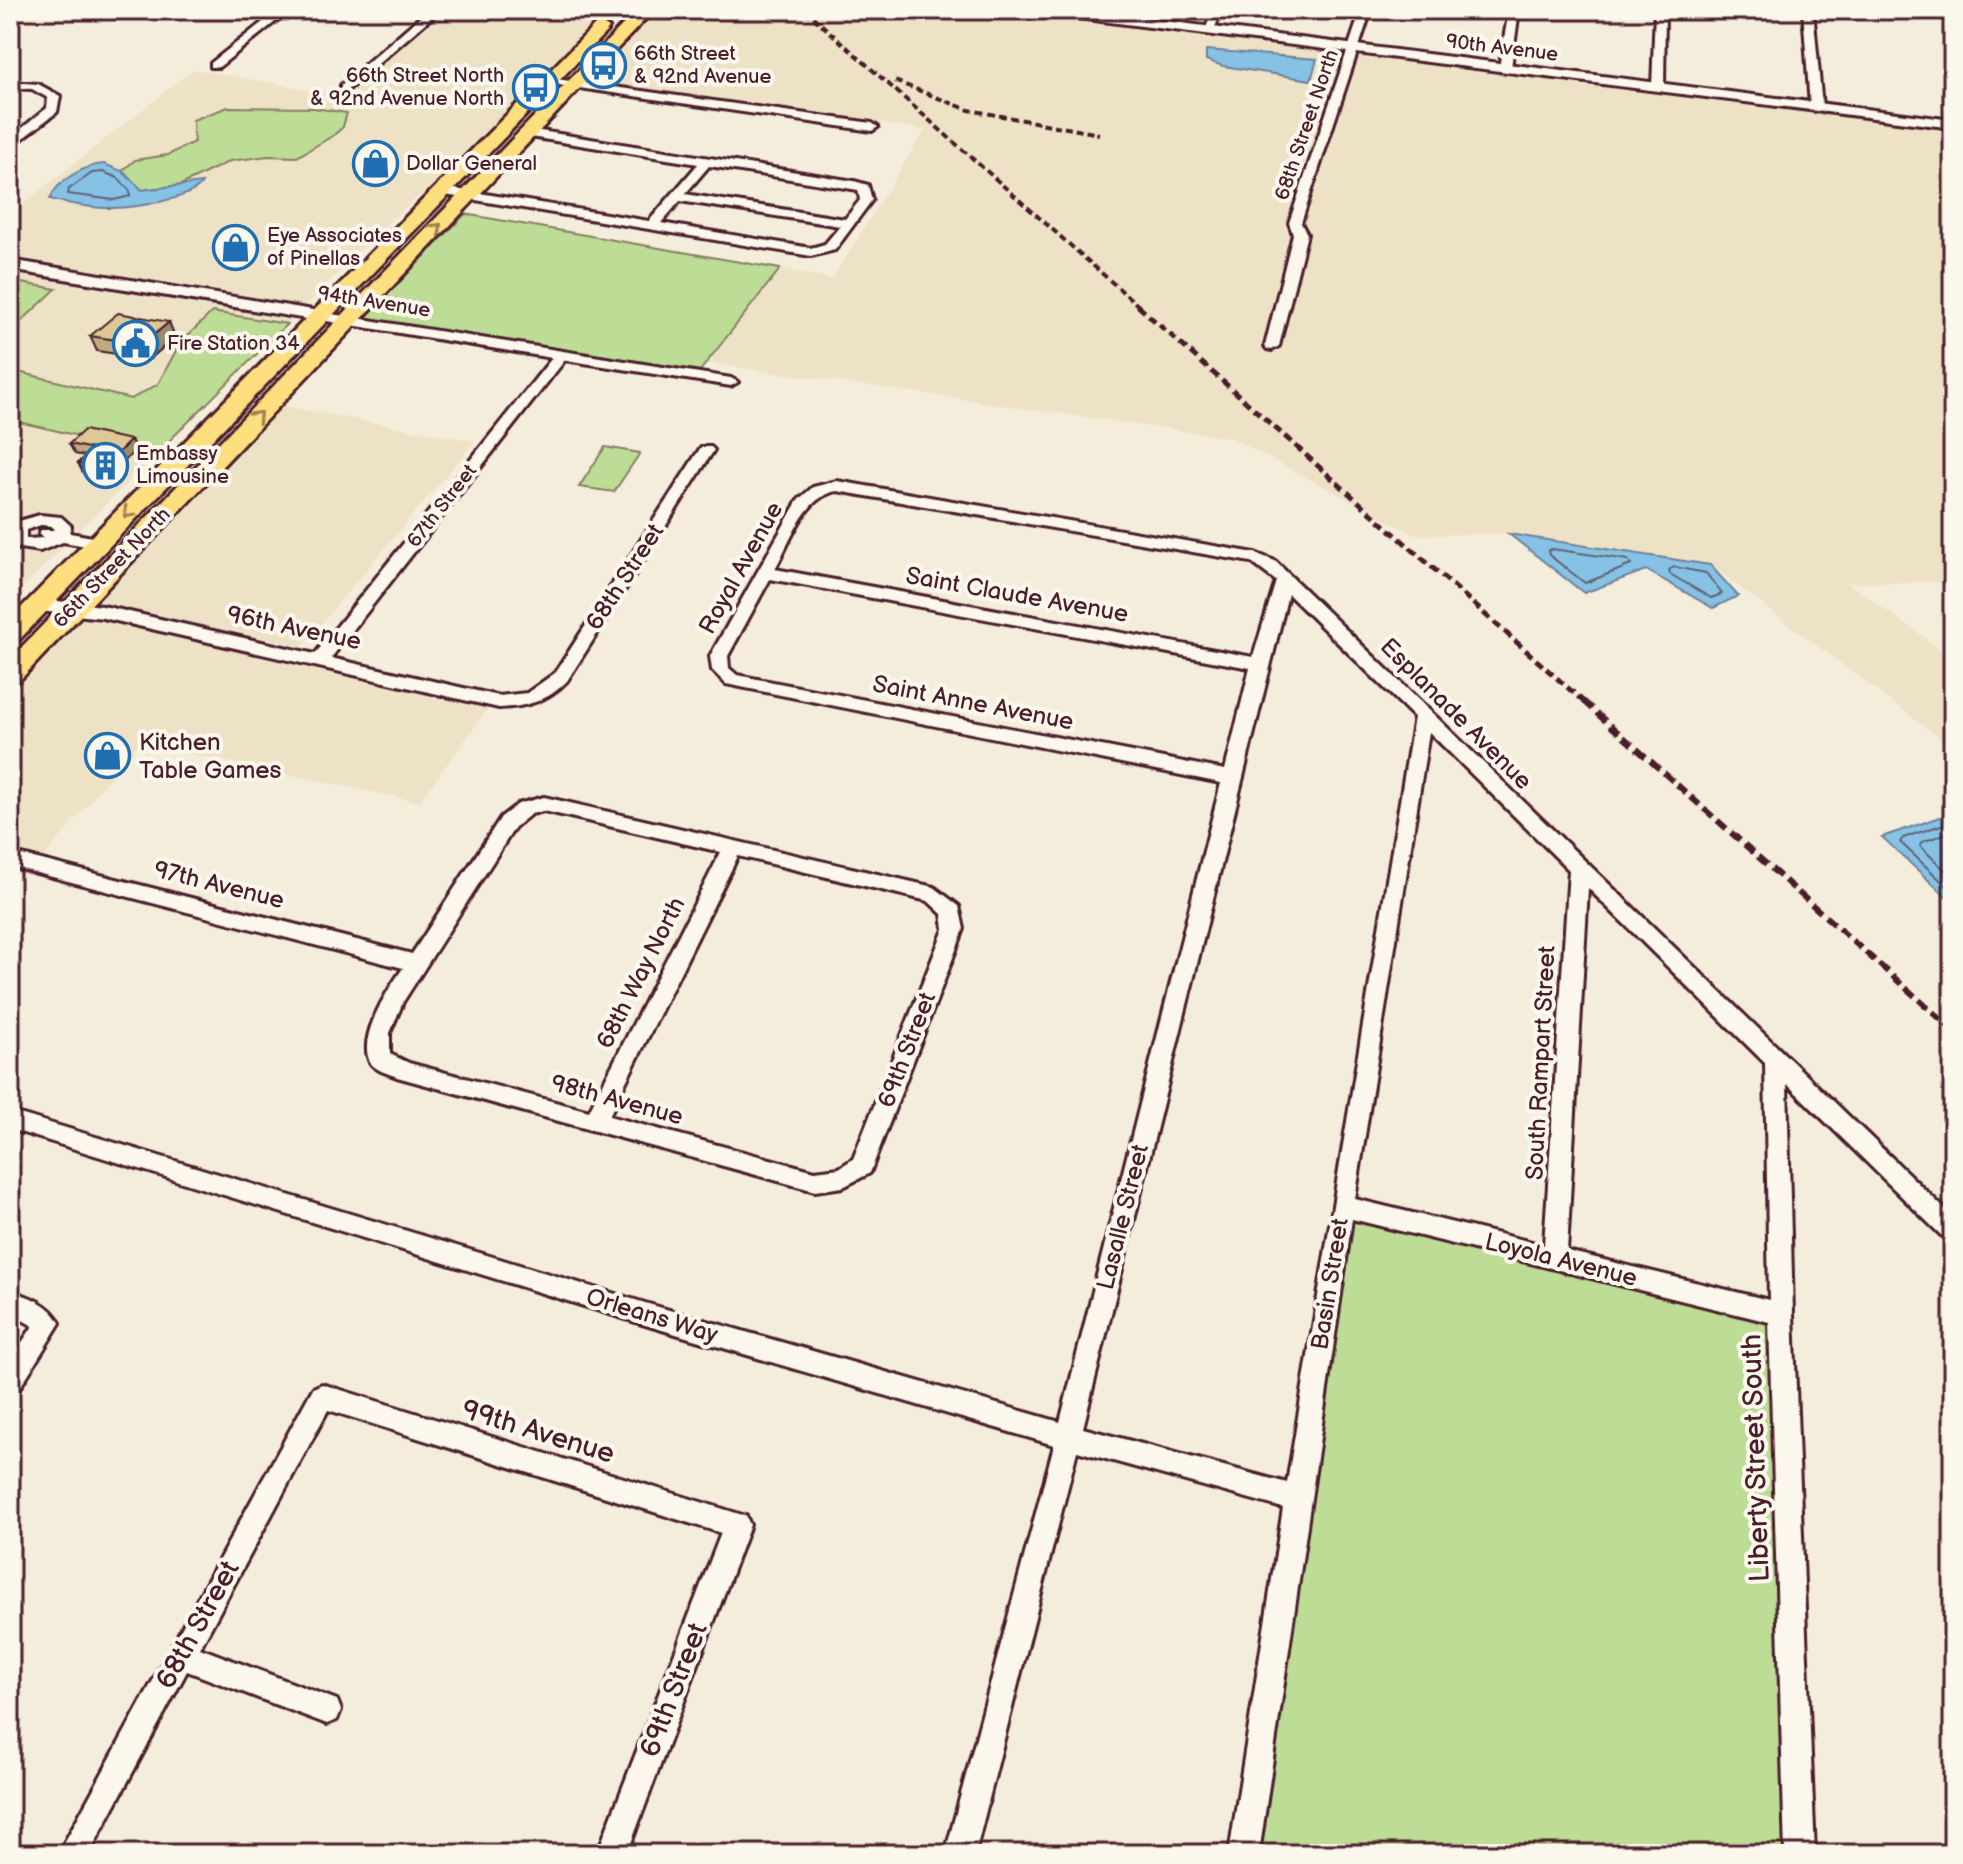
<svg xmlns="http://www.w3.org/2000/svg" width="1963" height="1864" viewBox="0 0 1963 1864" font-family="'Balsamiq Sans',sans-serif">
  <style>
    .built { fill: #eee2c6; fill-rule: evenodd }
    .green { fill: #bddc95; stroke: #847e60; stroke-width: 2 }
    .water { fill: #86c2e5; stroke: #6e819b; stroke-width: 2 }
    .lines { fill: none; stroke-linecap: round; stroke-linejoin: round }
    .shore { stroke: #626075; stroke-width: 2 }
    .minor-casing { stroke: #4a1f2b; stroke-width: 6 }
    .tertiary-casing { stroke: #4a1f2b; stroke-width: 6 }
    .primary-casing { stroke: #4a1f2b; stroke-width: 6 }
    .minor { fill: #fbf7ec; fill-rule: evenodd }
    .tertiary { fill: #fbf7ec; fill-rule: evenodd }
    .primary { fill: #fddf80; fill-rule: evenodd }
    .rail-far2 { stroke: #4a1f2b; stroke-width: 4; stroke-dasharray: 7 4; stroke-linecap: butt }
    .rail-far1 { stroke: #4a1f2b; stroke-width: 5; stroke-dasharray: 9 5; stroke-linecap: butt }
    .rail { stroke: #4a1f2b; stroke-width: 6; stroke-dasharray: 12 6; stroke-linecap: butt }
    .wall { fill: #c0ab81; stroke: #4a1f2b; stroke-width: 2 }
    .shaded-wall { fill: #9c8b69; stroke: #4a1f2b; stroke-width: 2 }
    .building { fill: #dfc796; stroke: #4a1f2b; stroke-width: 2 }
    .oneway { stroke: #a47f56 }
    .labels { text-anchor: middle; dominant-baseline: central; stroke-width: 8; stroke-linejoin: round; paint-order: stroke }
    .far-street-label { font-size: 20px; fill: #4a1f2b; stroke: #fbf7ec }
    .far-poi-label { font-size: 20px; fill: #4a1f2b; stroke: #fbf7ec; text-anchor: start }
    .street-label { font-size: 24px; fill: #4a1f2b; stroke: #fbf7ec }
    .poi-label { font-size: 24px; fill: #4a1f2b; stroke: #fbf7ec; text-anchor: start }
    .near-street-label { font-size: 28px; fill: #4a1f2b; stroke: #fbf7ec }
  </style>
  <rect width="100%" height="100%" fill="#f5eddb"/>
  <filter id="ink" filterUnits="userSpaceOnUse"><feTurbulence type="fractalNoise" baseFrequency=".0125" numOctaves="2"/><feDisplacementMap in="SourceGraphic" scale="16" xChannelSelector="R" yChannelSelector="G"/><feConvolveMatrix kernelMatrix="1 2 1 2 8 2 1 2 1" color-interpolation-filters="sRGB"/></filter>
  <g filter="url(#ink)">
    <g class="built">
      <path d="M 441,10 L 609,10 L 465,157 L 391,220 L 303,308 L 10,260 L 10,214 L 194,69 L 333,94 L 339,89 L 347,90 ZM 228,107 L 314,108 L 346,113 L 343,127 L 334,135 L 297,157 L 268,156 L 230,161 L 181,185 L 196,183 L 191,194 L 115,209 L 104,164 L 122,171 L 135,160 L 168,155 L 194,142 L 193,120 Z"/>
      <path d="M 659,10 L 1022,10 L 1347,51 L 1288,222 L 1293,234 L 1263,349 L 1279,352 L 1308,235 L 1302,223 L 1359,53 L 1953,127 L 1953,582 L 1848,583 L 1953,658 L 1953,748 L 1710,565 L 1509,534 L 1415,535 L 1231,438 L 707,363 L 780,269 L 832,279 L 925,130 L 592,81 ZM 1206,50 L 1237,51 L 1317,59 L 1299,78 L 1269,72 Z"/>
      <path d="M 10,270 L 293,317 L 287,324 L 212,312 L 180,343 L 158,384 L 131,399 L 10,370 L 10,332 L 56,289 L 10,281 Z"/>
      <path d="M 281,406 L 475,441 L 302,647 L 109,605 L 91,604 Z"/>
      <path d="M 10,420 L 156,454 L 11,599 L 10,599 Z"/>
      <path d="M 78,618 L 97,618 L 315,666 L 489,708 L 419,802 L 139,743 L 44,857 L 10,848 L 10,688 Z"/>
    </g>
    <g class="green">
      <path d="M 228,107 L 314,108 L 347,113 L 343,127 L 334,135 L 297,157 L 268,156 L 230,161 L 181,185 L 142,190 L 122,171 L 135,160 L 168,155 L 194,142 L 193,120 Z"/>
      <path d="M 465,214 L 780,269 L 700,371 L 365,318 Z"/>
      <path d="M 10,281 L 56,289 L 10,332 Z"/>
      <path d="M 212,312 L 287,324 L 156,454 L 10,420 L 10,370 L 131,399 L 158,384 L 180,343 Z"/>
      <path d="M 605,447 L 640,453 L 614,492 L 579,487 Z"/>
      <path d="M 1339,1195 L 1773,1303 L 1811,1854 L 1236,1854 Z"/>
    </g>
    <g class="water">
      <path d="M 1206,50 L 1317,59 L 1311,80 L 1223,66 L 1206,60 Z"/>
      <path d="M 104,164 L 122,171 L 142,190 L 202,183 C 193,199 132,208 113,208 C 92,209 70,204 50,199 C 57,180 85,165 104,164 Z"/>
      <path d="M 1509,534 L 1710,565 L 1738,596 L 1713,608 L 1646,570 L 1584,593 Z"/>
      <path d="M 1952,813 L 1953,814 L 1953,903 L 1882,837 Z"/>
    </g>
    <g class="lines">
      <g class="shore">
        <path d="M 103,172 L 118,178 L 130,191 L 130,196 L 114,200 L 68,194 L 69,189 L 92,173 Z"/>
        <path d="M 1552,549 L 1628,560 L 1631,565 L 1585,583 L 1549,555 L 1548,551 Z"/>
        <path d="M 1674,567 L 1706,573 L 1722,594 L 1711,598 L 1670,574 L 1669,570 Z"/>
        <path d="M 1953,821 L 1903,838 L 1900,842 L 1953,892"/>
        <path d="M 1953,831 L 1922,842 L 1920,846 L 1953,878"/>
      </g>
      <defs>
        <g id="minor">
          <path d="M 278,10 L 290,10 L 219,67 L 211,67 L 211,63 Z"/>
          <path d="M 428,10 L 440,10 L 349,89 L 341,89 L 341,85 Z"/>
          <path d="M 1213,10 L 1223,10 L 1212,33 L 1204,33 Z"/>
          <path d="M 1361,10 L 1371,10 L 1301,223 L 1307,234 L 1279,346 L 1272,350 L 1267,349 L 1265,346 L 1293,234 L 1289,223 Z"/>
          <path d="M 1509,10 L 1519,10 L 1511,68 L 1505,71 L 1499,68 Z"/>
          <path d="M 1655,10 L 1665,10 L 1664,87 L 1658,90 L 1652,87 Z"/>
          <path d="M 1803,10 L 1813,10 L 1822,107 L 1816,111 L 1810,107 Z"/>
          <path d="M 549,78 L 872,123 L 878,127 L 872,131 L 545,83 L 545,79 Z"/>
          <path d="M 10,82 L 38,84 L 60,96 L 57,112 L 10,148 L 10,138 L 47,108 L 48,98 L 32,89 L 10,88 Z"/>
          <path d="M 528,129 L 854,181 L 868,185 L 872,200 L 835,250 L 811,256 L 439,194 L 439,188 L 443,187 L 649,221 L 698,164 L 524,136 L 522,133 ZM 709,166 L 852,189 L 858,190 L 860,200 L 845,219 L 685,194 ZM 680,201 L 840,226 L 825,244 L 811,248 L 661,223 Z"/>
          <path d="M 319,312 L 731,378 L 738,382 L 731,386 L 565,360 L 331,658 L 499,696 L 527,693 L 555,673 L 701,447 L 711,447 L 714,450 L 567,681 C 548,701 526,707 499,708 L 103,618 L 39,611 L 31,605 L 39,599 L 103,606 L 315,654 L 552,358 L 314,319 L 314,313 Z"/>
          <path d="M 837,481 L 1255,553 L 1275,561 L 1953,1217 L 1953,1242 L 1945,1239 L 1787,1084 L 1793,1314 L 1815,1854 L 1785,1854 L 1769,1322 L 1352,1219 L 1259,1854 L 1229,1854 L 1283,1508 L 1077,1451 L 975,1854 L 945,1854 L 1054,1445 L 652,1327 L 10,1129 L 10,1111 L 652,1305 L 1060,1422 L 1221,783 L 726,684 L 712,670 L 710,656 L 798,500 L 813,487 ZM 837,491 L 1251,562 L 1276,581 L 1253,657 L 775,569 C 790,543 804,496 837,491 ZM 770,579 L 1250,668 L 1225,770 L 737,675 L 729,668 L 728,656 ZM 1288,594 L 1414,717 L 1287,1483 L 1083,1428 ZM 1429,732 L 1569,870 L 1544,1245 L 1355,1199 ZM 1588,888 L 1765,1063 L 1769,1300 L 1567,1251 Z"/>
          <path d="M 40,515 L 61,517 L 71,526 L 70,533 L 104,539 L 106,543 L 98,548 L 63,542 L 40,551 L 12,547 L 12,523 ZM 41,525 L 51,526 L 54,530 L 41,530 L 39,534 L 44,538 L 26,539 L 26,530 Z"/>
          <path d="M 544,797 L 934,887 L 959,906 L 964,929 L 870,1173 L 843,1187 L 815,1191 L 397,1077 C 390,1074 374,1070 370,1062 C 357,1037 389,988 403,968 L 10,866 L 10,852 L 412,954 L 501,817 L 518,804 ZM 544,811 L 721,852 L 589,1111 L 409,1063 L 390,1054 L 390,1033 L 403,1002 L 515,827 L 531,814 ZM 738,856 L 928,901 L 942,914 L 944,929 L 853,1159 L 839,1168 L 815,1171 L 609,1116 Z"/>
          <path d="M 10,1291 C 29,1296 51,1304 60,1323 L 19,1389 L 10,1393 L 10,1360 L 33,1326 L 10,1313 Z"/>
          <path d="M 322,1384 L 746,1516 L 750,1525 L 627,1854 L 597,1854 L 721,1533 L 328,1410 L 200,1648 L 337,1700 L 341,1710 L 337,1720 L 327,1724 L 187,1671 L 89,1854 L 58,1854 L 313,1388 Z"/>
        </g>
        <g id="tertiary">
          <path d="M 1040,10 L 1077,10 L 1953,120 L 1953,128 L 1046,14 Z"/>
          <path d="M 10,260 L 319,311 L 327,316 L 319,321 L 10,270 Z"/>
        </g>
        <g id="primary">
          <path d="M 637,10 L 654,10 L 19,681 L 10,684 L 10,659 Z"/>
          <path d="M 601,23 L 609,28 L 607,31 L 19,640 L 10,643 L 10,619 L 595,25 Z"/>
        </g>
      </defs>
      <use href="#minor" class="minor-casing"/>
      <use href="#tertiary" class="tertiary-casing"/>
      <use href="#primary" class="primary-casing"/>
      <use href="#minor" class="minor"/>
      <use href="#tertiary" class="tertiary"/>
      <use href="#primary" class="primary"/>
      <g class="rail-far2">
        <path d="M 805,10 L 1141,308"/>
        <path d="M 895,81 L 969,110 L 1099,134"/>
      </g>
      <path class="rail-far1" d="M 1138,306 L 1585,703"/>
      <path class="rail" d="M 1583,701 L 1953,1030"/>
    </g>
    <g class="wall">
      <path d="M 169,322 L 175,337 L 150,359 L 97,351 L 90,336 Z"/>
      <path d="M 131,440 L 136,450 L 107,477 L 83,473 L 78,463 L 85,456 L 75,454 L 69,444 Z"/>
    </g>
    <g class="shaded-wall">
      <path d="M 169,322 L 175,337 L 150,359 L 143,344 Z"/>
      <path d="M 131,440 L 136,450 L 107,477 L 102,468 Z"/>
    </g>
    <g class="building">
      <path d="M 118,313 L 169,322 L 143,344 L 90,336 Z"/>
      <path d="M 84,430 L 131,440 L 102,468 L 78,463 L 93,449 L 69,444 Z"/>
    </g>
    <defs><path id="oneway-chevron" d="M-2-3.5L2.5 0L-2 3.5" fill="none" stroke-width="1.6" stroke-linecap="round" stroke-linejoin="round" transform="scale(2)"/></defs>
    <g class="oneway">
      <use href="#oneway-chevron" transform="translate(437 228) rotate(-46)"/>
      <use href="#oneway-chevron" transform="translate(257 416) rotate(-46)"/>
      <use href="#oneway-chevron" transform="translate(128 513) rotate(134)"/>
    </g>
  </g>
  <defs>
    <symbol id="bus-ring" viewBox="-11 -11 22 22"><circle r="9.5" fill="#fbf7ec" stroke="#1f6fb2" stroke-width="1.5"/><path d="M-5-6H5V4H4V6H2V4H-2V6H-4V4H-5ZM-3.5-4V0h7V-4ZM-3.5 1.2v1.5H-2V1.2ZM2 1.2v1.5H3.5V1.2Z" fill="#1f6fb2"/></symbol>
    <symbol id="shop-ring" viewBox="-11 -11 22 22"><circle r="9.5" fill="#fbf7ec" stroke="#1f6fb2" stroke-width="1.5"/><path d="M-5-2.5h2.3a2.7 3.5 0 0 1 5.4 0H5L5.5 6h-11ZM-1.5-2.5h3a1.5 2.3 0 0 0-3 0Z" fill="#1f6fb2"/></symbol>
    <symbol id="civic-ring" viewBox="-11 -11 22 22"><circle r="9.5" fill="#fbf7ec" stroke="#1f6fb2" stroke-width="1.5"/><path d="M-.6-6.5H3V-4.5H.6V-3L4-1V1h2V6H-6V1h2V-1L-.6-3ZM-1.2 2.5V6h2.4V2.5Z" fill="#1f6fb2"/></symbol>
    <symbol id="building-ring" viewBox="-11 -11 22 22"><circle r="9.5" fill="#fbf7ec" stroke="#1f6fb2" stroke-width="1.5"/><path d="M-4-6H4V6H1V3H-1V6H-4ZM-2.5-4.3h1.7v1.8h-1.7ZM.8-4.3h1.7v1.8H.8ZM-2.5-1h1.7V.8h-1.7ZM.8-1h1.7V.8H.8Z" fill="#1f6fb2"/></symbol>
  </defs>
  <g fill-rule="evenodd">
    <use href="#bus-ring" x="578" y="40" width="51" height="51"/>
    <use href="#bus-ring" x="510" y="62" width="51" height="51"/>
    <use href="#shop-ring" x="350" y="138" width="51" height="51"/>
    <use href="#shop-ring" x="210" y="222" width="51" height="51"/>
    <use href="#civic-ring" x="110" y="318" width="51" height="51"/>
    <use href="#building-ring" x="80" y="440" width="51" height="51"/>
    <use href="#shop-ring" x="82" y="730" width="51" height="51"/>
  </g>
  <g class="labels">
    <g class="far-street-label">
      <text transform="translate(1502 48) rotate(7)">90th Avenue</text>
      <text transform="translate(1307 125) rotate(-71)">68th Street North</text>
      <text transform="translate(374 302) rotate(9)">94th Avenue</text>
      <text transform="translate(442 506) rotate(-52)">67th Street</text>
      <text transform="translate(112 568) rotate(-46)">66th Street North</text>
    </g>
    <g class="far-poi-label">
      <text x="634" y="54">66th Street<tspan x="634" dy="23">&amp; 92nd Avenue</tspan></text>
      <text x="504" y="76" text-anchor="end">66th Street North<tspan x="504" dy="23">&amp; 92nd Avenue North</tspan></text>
      <text x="406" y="164">Dollar General</text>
      <text x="267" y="236">Eye Associates<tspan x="267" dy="23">of Pinellas</tspan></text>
      <text x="167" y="344">Fire Station 34</text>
      <text x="136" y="454">Embassy<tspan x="136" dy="23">Limousine</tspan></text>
    </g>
    <g class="street-label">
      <text transform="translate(741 568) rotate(-61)">Royal Avenue</text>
      <text transform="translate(625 577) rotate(-57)">68th Street</text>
      <text transform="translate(1017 595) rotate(10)">Saint Claude Avenue</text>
      <text transform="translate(294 628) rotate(12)">96th Avenue</text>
      <text transform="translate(973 703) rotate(11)">Saint Anne Avenue</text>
      <text transform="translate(1456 714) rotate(45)">Esplanade Avenue</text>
      <text transform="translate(219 885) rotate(14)">97th Avenue</text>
      <text transform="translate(641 973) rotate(-63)">68th Way North</text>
      <text transform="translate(907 1050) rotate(-69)">69th Street</text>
      <text transform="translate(1541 1063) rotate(-87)">South Rampart Street</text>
      <text transform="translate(617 1100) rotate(15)">98th Avenue</text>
      <text transform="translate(1123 1217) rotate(-76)">Lasalle Street</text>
      <text transform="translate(1561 1260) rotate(14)">Loyola Avenue</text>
      <text transform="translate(1330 1284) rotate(-81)">Basin Street</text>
      <text transform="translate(652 1316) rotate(17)">Orleans Way</text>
    </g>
    <g class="poi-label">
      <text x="139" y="742">Kitchen<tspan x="139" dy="28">Table Games</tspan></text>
    </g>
    <g class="near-street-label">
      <text transform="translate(538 1432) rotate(17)">99th Avenue</text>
      <text transform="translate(1756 1458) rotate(-92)">Liberty Street South</text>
      <text transform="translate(198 1625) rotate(-61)">68th Street</text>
      <text transform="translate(674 1690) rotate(-69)">69th Street</text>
    </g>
  </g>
  <rect width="1963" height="1864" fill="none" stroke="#fbf7ec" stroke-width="40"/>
  <rect x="20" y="20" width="1923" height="1824" fill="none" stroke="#4a1f2b" stroke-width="3" filter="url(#ink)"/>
</svg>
